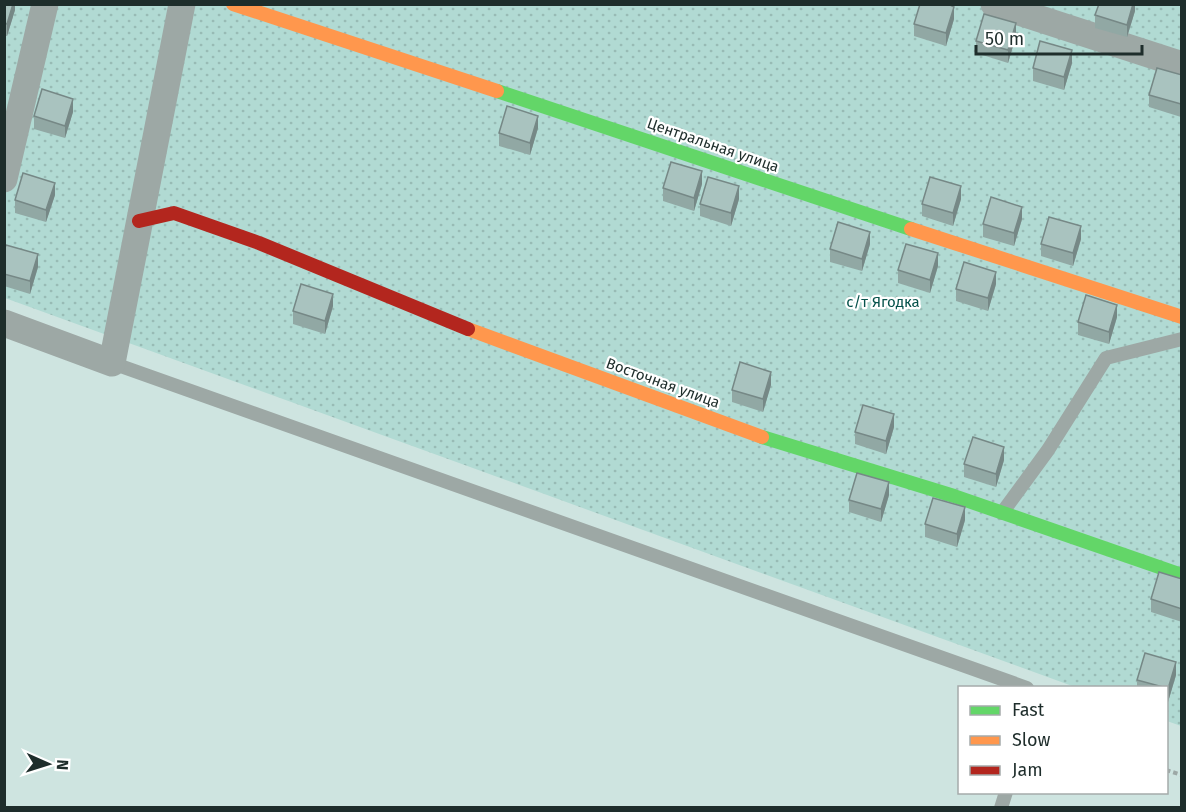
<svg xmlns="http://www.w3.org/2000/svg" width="1186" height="812" viewBox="0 0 1186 812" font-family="'Fira Sans',sans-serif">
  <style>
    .garden { fill: url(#garden-dots) }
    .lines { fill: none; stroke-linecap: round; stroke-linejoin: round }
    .path { stroke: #9da8a6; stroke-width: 4; stroke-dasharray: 4.5 3; stroke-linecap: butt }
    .lane { stroke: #9da8a5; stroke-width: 14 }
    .street { stroke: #9da8a5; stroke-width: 27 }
    .fast { stroke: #63d668; stroke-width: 14 }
    .slow { stroke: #ff974d; stroke-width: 14 }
    .jam { stroke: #b3261e; stroke-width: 14 }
    .wall { fill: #91a8a4 }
    .shaded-wall { fill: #768886 }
    .building { fill: #a9c3bf; stroke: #768886; stroke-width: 1.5 }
    .labels { text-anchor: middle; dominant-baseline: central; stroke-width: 4.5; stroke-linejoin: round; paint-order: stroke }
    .street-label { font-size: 15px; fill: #1e2d2b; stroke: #fff }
    .park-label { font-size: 15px; fill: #06524b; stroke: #fff }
  </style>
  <defs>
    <pattern id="garden-dots" width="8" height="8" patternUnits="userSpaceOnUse" patternTransform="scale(1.5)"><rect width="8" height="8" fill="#b1dad3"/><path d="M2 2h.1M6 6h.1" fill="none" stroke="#98bbb5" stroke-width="1.8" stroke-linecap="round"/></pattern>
  </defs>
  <rect width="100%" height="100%" fill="#cee4e0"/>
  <path class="garden" d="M 4,5 L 1181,5 L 1181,726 L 1167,721 L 1166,688 L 1075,687 L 5,298 Z"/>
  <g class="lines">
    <path class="path" d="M 1166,770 L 1182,775"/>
    <g class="lane">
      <path d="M 112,363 L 1027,688"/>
      <path d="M 1002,513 L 1048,450 L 1106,358 L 1182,339"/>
      <path d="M 1001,808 L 1006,792"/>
    </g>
    <g class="street">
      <path d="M 994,4 L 1182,65"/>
      <path d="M 4,179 L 45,4"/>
      <path d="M 4,323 L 112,363 L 182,4"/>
    </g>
    <g class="fast">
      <path d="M 497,91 L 911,229"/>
      <path d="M 762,437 L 954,496 L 1182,575"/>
    </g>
    <g class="slow">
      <path d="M 233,4 L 497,91"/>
      <path d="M 911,229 L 1182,317"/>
      <path d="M 468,329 L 762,437"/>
    </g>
    <path class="jam" d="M 139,221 L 174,213 L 259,243 L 468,329"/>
  </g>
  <g class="wall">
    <path d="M 4,4 L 15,4 L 15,10 L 7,36 L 4,36 Z"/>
    <path d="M 1135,4 L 1135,11 L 1127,37 L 1095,28 L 1095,15 Z"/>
    <path d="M 954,19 L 946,46 L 914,36 L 914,24 Z"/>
    <path d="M 1016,36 L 1008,63 L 976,53 L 976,41 Z"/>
    <path d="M 1072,63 L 1064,90 L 1033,81 L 1033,68 Z"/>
    <path d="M 1182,75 L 1181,117 L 1149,107 L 1149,95 Z"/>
    <path d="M 73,112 L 65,138 L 34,129 L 34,116 Z"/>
    <path d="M 538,128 L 530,155 L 499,146 L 499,133 Z"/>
    <path d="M 702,184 L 694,211 L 663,201 L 663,188 Z"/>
    <path d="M 55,195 L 46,222 L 15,213 L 15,200 Z"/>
    <path d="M 739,199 L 731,226 L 700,216 L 700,204 Z"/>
    <path d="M 961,199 L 953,226 L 922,216 L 922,204 Z"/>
    <path d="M 1022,219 L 1014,246 L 983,237 L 983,224 Z"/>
    <path d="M 1081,239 L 1073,266 L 1041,256 L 1041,244 Z"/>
    <path d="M 870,244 L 862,271 L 830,262 L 830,249 Z"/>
    <path d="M 4,251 L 38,267 L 30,294 L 4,286 Z"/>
    <path d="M 938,266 L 930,293 L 898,283 L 898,270 Z"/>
    <path d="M 996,284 L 988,311 L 956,301 L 956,289 Z"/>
    <path d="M 333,306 L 325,334 L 293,324 L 293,311 Z"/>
    <path d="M 1117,317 L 1109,344 L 1078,335 L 1078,322 Z"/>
    <path d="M 771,385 L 763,412 L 732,402 L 732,390 Z"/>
    <path d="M 894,427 L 886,454 L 855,444 L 855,432 Z"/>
    <path d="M 1004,460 L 996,487 L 964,477 L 964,464 Z"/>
    <path d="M 889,495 L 881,522 L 849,512 L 849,500 Z"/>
    <path d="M 965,520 L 957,547 L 925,537 L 925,524 Z"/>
    <path d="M 1182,579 L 1182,622 L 1151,612 L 1151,599 Z"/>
    <path d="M 1176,675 L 1168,702 L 1167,701 L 1167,687 L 1137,687 L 1137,680 Z"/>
  </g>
  <g class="shaded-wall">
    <path d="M 13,4 L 15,4 L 15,10 L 7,36 L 7,24 Z"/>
    <path d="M 1133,4 L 1135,4 L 1135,11 L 1127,37 L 1127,25 Z"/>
    <path d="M 954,7 L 954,19 L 946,46 L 946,33 Z"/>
    <path d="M 1016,23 L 1016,36 L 1008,63 L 1008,50 Z"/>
    <path d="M 1072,50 L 1072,63 L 1064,90 L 1064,77 Z"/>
    <path d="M 73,99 L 73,112 L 65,138 L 65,126 Z"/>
    <path d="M 538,116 L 538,128 L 530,155 L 530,143 Z"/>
    <path d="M 702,171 L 702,184 L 694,211 L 694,198 Z"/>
    <path d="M 55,183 L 55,195 L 46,222 L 46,210 Z"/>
    <path d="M 739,186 L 739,199 L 731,226 L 731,213 Z"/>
    <path d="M 961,186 L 961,199 L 953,226 L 953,213 Z"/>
    <path d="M 1022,207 L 1022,219 L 1014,246 L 1014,233 Z"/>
    <path d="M 1081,226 L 1081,239 L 1073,266 L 1073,253 Z"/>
    <path d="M 870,232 L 870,244 L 862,271 L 862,259 Z"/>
    <path d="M 938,253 L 938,266 L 930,293 L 930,280 Z"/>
    <path d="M 38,254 L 38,267 L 30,294 L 30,281 Z"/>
    <path d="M 996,272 L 996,284 L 988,311 L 988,298 Z"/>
    <path d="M 333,294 L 333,306 L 325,334 L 325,321 Z"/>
    <path d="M 1117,305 L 1117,317 L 1109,344 L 1109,332 Z"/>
    <path d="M 771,372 L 771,385 L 763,412 L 763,399 Z"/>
    <path d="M 894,414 L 894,427 L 886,454 L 886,441 Z"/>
    <path d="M 1004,447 L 1004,460 L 996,487 L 996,474 Z"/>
    <path d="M 889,482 L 889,495 L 881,522 L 881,509 Z"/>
    <path d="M 965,507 L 965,520 L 957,547 L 957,534 Z"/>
    <path d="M 1176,662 L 1176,675 L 1168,702 L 1168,689 Z"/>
  </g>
  <g class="building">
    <path d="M 4,4 L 13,4 L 7,24 L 4,23 Z"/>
    <path d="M 920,4 L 948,4 L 954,7 L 946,33 L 914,24 Z"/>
    <path d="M 1099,4 L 1133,4 L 1127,25 L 1095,15 Z"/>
    <path d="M 984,14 L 1016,23 L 1008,50 L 976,41 Z"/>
    <path d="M 1040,41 L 1072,50 L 1064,77 L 1033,68 Z"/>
    <path d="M 1157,68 L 1182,75 L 1181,104 L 1149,95 Z"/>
    <path d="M 42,89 L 73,99 L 65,126 L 34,116 Z"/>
    <path d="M 507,106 L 538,116 L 530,143 L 499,133 Z"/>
    <path d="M 671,162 L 702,171 L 694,198 L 663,188 Z"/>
    <path d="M 23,173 L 55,183 L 46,210 L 15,200 Z"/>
    <path d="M 708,177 L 739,186 L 731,213 L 700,204 Z"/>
    <path d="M 930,177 L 961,186 L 953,213 L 922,204 Z"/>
    <path d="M 991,197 L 1022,207 L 1014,233 L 983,224 Z"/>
    <path d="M 1049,217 L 1081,226 L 1073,253 L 1041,244 Z"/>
    <path d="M 838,222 L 870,232 L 862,259 L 830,249 Z"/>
    <path d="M 906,244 L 938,253 L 930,280 L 898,270 Z"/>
    <path d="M 6,245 L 38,254 L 30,281 L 4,274 L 4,251 Z"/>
    <path d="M 964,262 L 996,272 L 988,298 L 956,289 Z"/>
    <path d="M 301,284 L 333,294 L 325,321 L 293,311 Z"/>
    <path d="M 1086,295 L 1117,305 L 1109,332 L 1078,322 Z"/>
    <path d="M 740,362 L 771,372 L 763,399 L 732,390 Z"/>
    <path d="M 863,405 L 894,414 L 886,441 L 855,432 Z"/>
    <path d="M 973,437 L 1004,447 L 996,474 L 964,464 Z"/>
    <path d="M 857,473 L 889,482 L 881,509 L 849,500 Z"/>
    <path d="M 933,498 L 965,507 L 957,534 L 925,524 Z"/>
    <path d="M 1159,572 L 1182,579 L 1182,609 L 1151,599 Z"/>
    <path d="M 1145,653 L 1176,662 L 1168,689 L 1167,689 L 1167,687 L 1163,687 L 1137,680 Z"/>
  </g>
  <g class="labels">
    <g class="street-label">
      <text transform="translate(713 145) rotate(19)">Центральная улица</text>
      <text transform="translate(663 383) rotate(20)">Восточная улица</text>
    </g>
    <g class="park-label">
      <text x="883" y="302">с/т Ягодка</text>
    </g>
  </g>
  <rect width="1186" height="812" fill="none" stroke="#1e2d2b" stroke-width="12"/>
  <rect x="958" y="686" width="210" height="108" fill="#ffffff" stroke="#a5abaa" stroke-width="1.5"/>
  <rect x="970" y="706" width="30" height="9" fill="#63d668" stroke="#a5abaa" stroke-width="1.5"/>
  <text x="1012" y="716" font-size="18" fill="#1e2d2b">Fast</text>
  <rect x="970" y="736" width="30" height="9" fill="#ff974d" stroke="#a5abaa" stroke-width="1.5"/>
  <text x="1012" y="746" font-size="18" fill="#1e2d2b">Slow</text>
  <rect x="970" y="766" width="30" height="9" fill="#b3261e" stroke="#a5abaa" stroke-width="1.5"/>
  <text x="1012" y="776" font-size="18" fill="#1e2d2b">Jam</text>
  <g transform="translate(48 764) rotate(93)" stroke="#ffffff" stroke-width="4.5" paint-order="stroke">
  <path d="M0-4.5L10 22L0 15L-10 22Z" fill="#1e2d2b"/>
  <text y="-9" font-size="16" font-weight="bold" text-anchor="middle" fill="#1e2d2b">N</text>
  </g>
  <path d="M976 45v9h166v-9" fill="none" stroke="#1e2d2b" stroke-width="3"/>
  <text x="985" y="45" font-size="18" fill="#1e2d2b" stroke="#ffffff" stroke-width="4.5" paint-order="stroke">50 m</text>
</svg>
